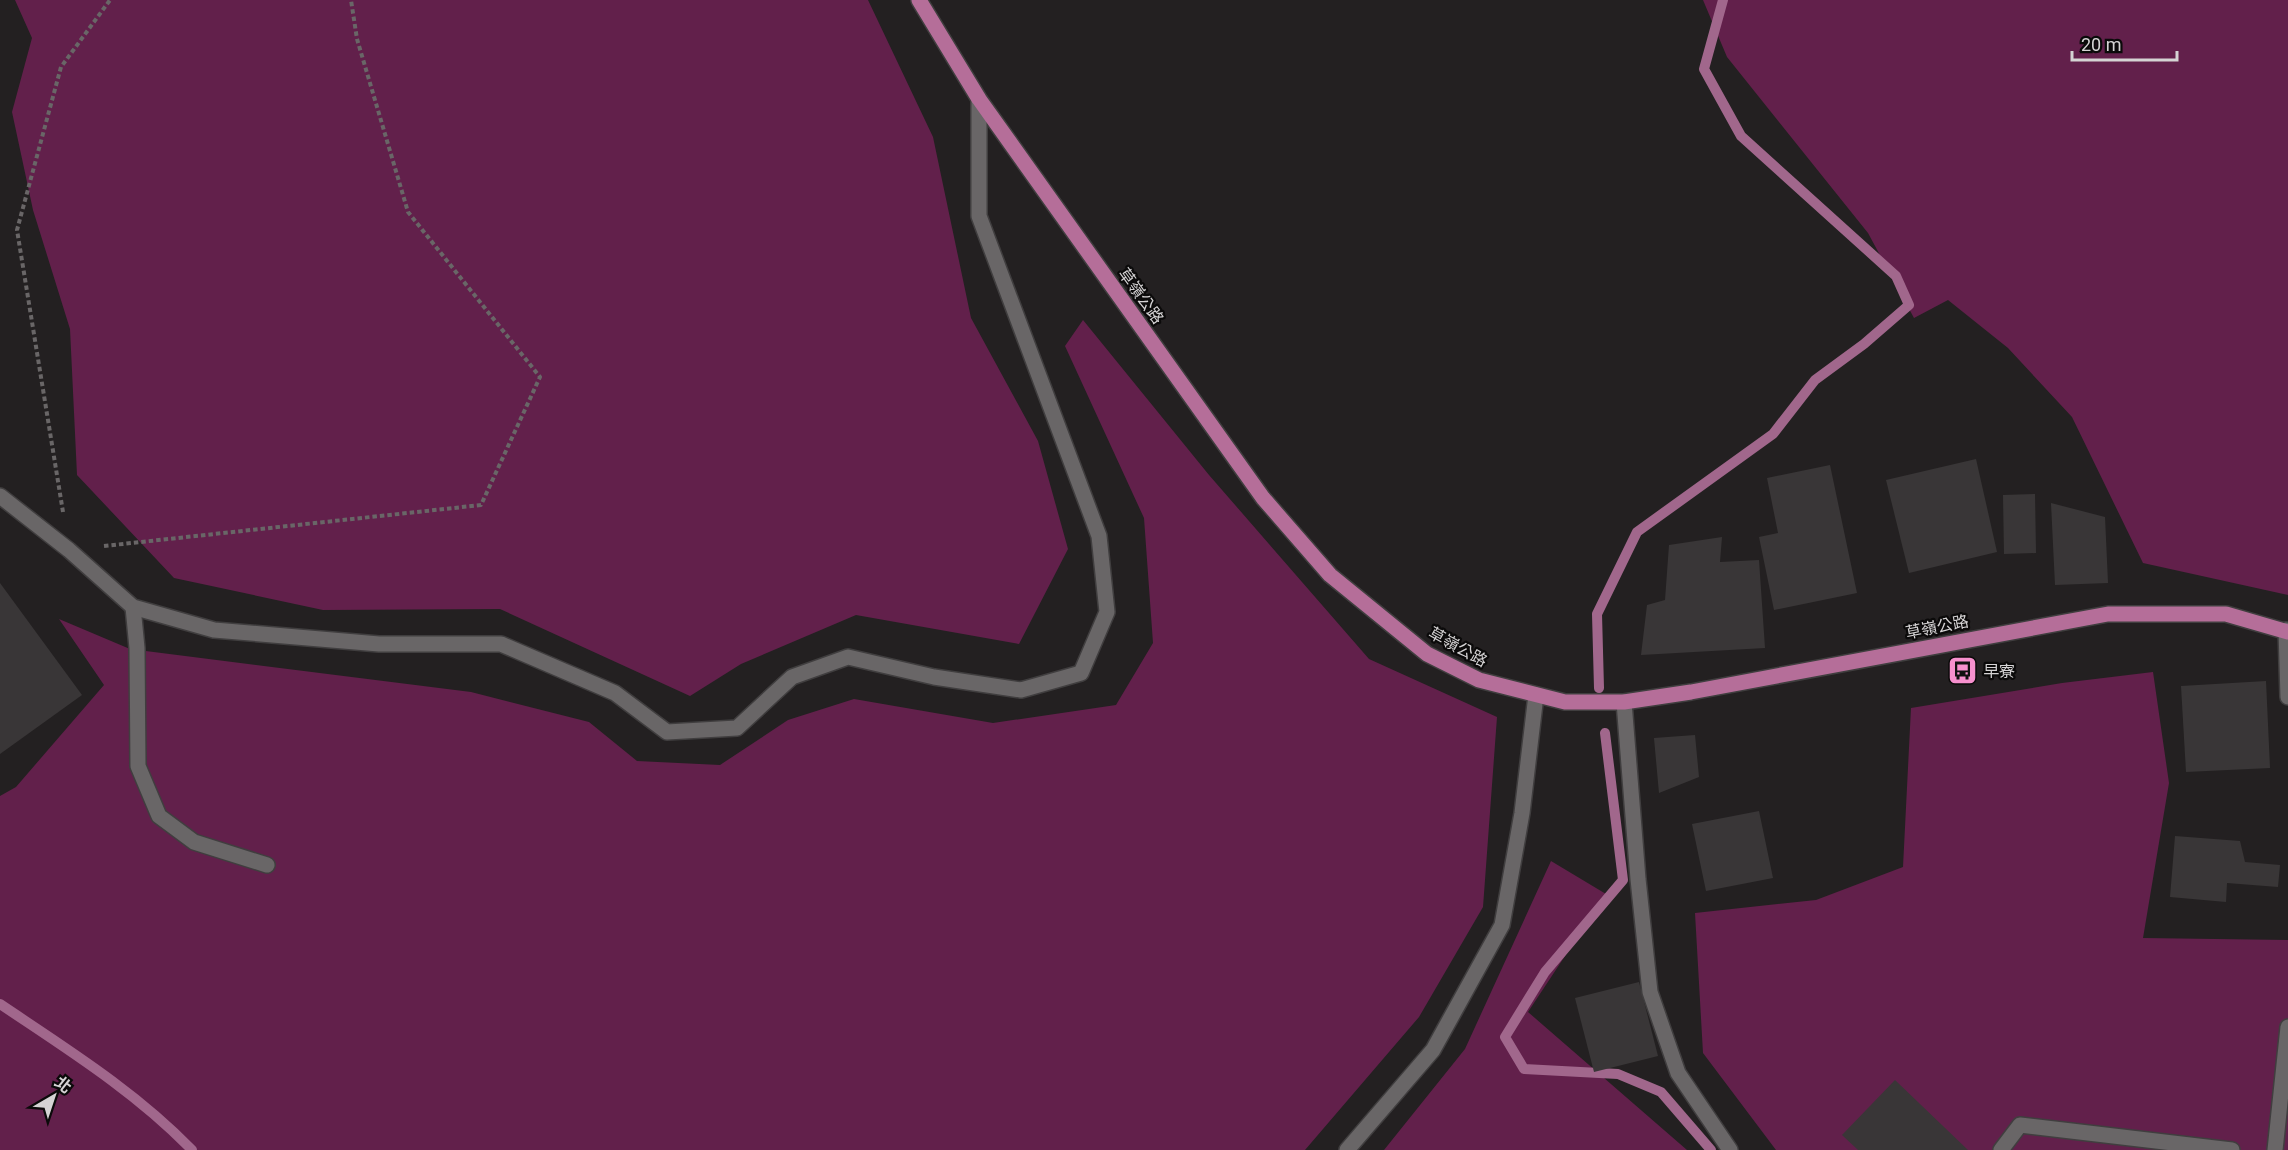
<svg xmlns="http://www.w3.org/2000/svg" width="2288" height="1150" viewBox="0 0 2288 1150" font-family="Roboto,'Noto Sans TC',sans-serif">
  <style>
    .green { fill: #62204b }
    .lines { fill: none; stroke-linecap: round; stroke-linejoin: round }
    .stream { stroke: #a1678c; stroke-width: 10 }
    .building { fill: #393637 }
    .minor-casing { stroke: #403e3f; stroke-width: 18 }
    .major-casing { stroke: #403e3f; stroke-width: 18 }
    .path { stroke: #696667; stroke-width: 4; stroke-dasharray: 4.5 3; stroke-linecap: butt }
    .minor { stroke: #696667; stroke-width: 15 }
    .major { stroke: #b56e99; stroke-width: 15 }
    .labels { text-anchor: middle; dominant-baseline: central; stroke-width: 4.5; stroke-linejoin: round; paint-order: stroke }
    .street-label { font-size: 16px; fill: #d5d3d4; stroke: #0b0a0a }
    .poi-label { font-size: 16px; fill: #d5d3d4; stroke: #0b0a0a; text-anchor: start }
  </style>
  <rect width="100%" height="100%" fill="#232021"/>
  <g class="green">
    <path d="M 15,0 L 868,0 L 933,137 L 971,318 L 1038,441 L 1068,549 L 1019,644 L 856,615 L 741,664 L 690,696 L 500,609 L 323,610 L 174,578 L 77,475 L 70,329 L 33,210 L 12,112 L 32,38 Z"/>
    <path d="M 1703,0 L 2288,0 L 2288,595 L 2143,563 L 2072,417 L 2008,348 L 1948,300 L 1914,318 L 1868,233 L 1727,57 Z"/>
    <path d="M 1083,320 L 1209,475 L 1369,659 L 1497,717 L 1483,907 L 1419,1017 L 1305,1150 L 0,1150 L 0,796 L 16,787 L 104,685 L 59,619 L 130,649 L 471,692 L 589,722 L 637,761 L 720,765 L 788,720 L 854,699 L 993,723 L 1116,705 L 1153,643 L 1144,518 L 1065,346 Z"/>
    <path d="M 2153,672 L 2169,783 L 2143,938 L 2288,940 L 2288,1150 L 1776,1150 L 1703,1053 L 1695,913 L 1816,900 L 1903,867 L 1911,708 L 2062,683 Z"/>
    <path d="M 1551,861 L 1606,894 L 1528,1012 L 1687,1150 L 1384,1150 L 1465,1049 Z"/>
  </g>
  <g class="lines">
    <g class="stream">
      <path d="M 1599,688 L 1597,614 L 1637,532 L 1773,434 L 1815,380 L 1864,344 L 1909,305 L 1896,276 L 1741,136 L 1704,69 L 1723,0"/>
      <path d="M 1605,733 L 1623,880 L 1545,972 L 1505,1037 L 1524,1069 L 1618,1074 L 1661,1092 L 1711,1150"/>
      <path d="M 0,1004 C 67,1049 136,1092 192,1150"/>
    </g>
  </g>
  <g class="building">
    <path d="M 1976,459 L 1997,552 L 1909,573 L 1886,480 Z"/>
    <path d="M 1830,465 L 1857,593 L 1774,610 L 1759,537 L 1778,533 L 1767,478 Z"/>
    <path d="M 2035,494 L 2036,553 L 2004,554 L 2003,495 Z"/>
    <path d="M 2051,503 L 2105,517 L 2108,583 L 2055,585 Z"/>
    <path d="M 1722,537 L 1720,562 L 1759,560 L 1765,648 L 1641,655 L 1647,605 L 1665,600 L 1669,545 Z"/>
    <path d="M 0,583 L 82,695 L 0,754 Z"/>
    <path d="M 2266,681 L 2270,768 L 2186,772 L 2181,686 Z"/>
    <path d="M 1695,735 L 1699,777 L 1659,793 L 1654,738 Z"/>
    <path d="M 1759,811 L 1773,878 L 1706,891 L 1692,824 Z"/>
    <path d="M 2175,836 L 2240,841 L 2245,862 L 2280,865 L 2278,887 L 2227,883 L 2226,902 L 2170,897 Z"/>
    <path d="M 1639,982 L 1658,1056 L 1594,1072 L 1575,998 Z"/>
    <path d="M 1895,1080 L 1968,1150 L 1858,1150 L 1842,1135 Z"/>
  </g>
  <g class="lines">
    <defs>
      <g id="minor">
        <path d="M 0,496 L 69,550 L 133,607 L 214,630 L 379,644 L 501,644 L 615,693 L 667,732 L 737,728 L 792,677 L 848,657 L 934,677 L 1021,690 L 1081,673 L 1107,612 L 1099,536 L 979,216 L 979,99"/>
        <path d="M 133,607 L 137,648 L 138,766 L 159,816 L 194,842 L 267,865"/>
        <path d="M 2286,630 L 2288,697"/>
        <path d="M 1624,702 L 1638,879 L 1650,992 L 1678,1073 L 1730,1150"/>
        <path d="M 1347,1150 L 1433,1050 L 1502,925 L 1522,813 L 1536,695"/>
        <path d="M 2001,1150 L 2020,1125 L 2232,1150"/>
        <path d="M 2275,1150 L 2288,1027"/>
      </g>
      <path id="major" d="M 919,0 L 979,99 L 1263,498 L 1330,575 L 1427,654 L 1479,680 L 1565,702 L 1624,702 L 1691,692 L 2108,614 L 2226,614 L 2288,632"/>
    </defs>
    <use href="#minor" class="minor-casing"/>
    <use href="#major" class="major-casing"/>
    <g class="path">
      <path d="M 63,512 L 17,230 L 61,67 L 110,0"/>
      <path d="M 104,546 L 481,505 L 540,377 L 408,212 L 357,39 L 351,0"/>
    </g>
    <use href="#minor" class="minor"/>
    <use href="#major" class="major"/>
  </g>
  <defs>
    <symbol id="bus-square" viewBox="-11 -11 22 22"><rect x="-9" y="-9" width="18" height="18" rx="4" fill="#f790ce" stroke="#0b0a0a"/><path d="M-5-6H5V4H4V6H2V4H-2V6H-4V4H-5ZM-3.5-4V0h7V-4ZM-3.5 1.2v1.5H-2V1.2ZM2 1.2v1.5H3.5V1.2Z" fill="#111"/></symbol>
  </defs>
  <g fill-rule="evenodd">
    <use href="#bus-square" x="1946" y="654" width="33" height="33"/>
  </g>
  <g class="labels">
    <g class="street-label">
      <text transform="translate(1141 296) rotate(54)">草嶺公路</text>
      <text transform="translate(1937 627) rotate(-11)">草嶺公路</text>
      <text transform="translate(1458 647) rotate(29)">草嶺公路</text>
    </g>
    <g class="poi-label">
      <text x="1983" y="671">早寮</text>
    </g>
  </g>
  <g transform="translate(54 1096) rotate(39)" stroke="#0b0a0a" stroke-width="4.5" paint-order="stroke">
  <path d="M0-4.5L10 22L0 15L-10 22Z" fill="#d5d3d4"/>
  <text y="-9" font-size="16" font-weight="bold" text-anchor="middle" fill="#d5d3d4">北</text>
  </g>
  <path d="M2072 51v9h105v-9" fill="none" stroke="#d5d3d4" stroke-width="3"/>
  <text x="2081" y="51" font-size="18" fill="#d5d3d4" stroke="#0b0a0a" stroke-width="4.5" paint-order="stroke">20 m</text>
</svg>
